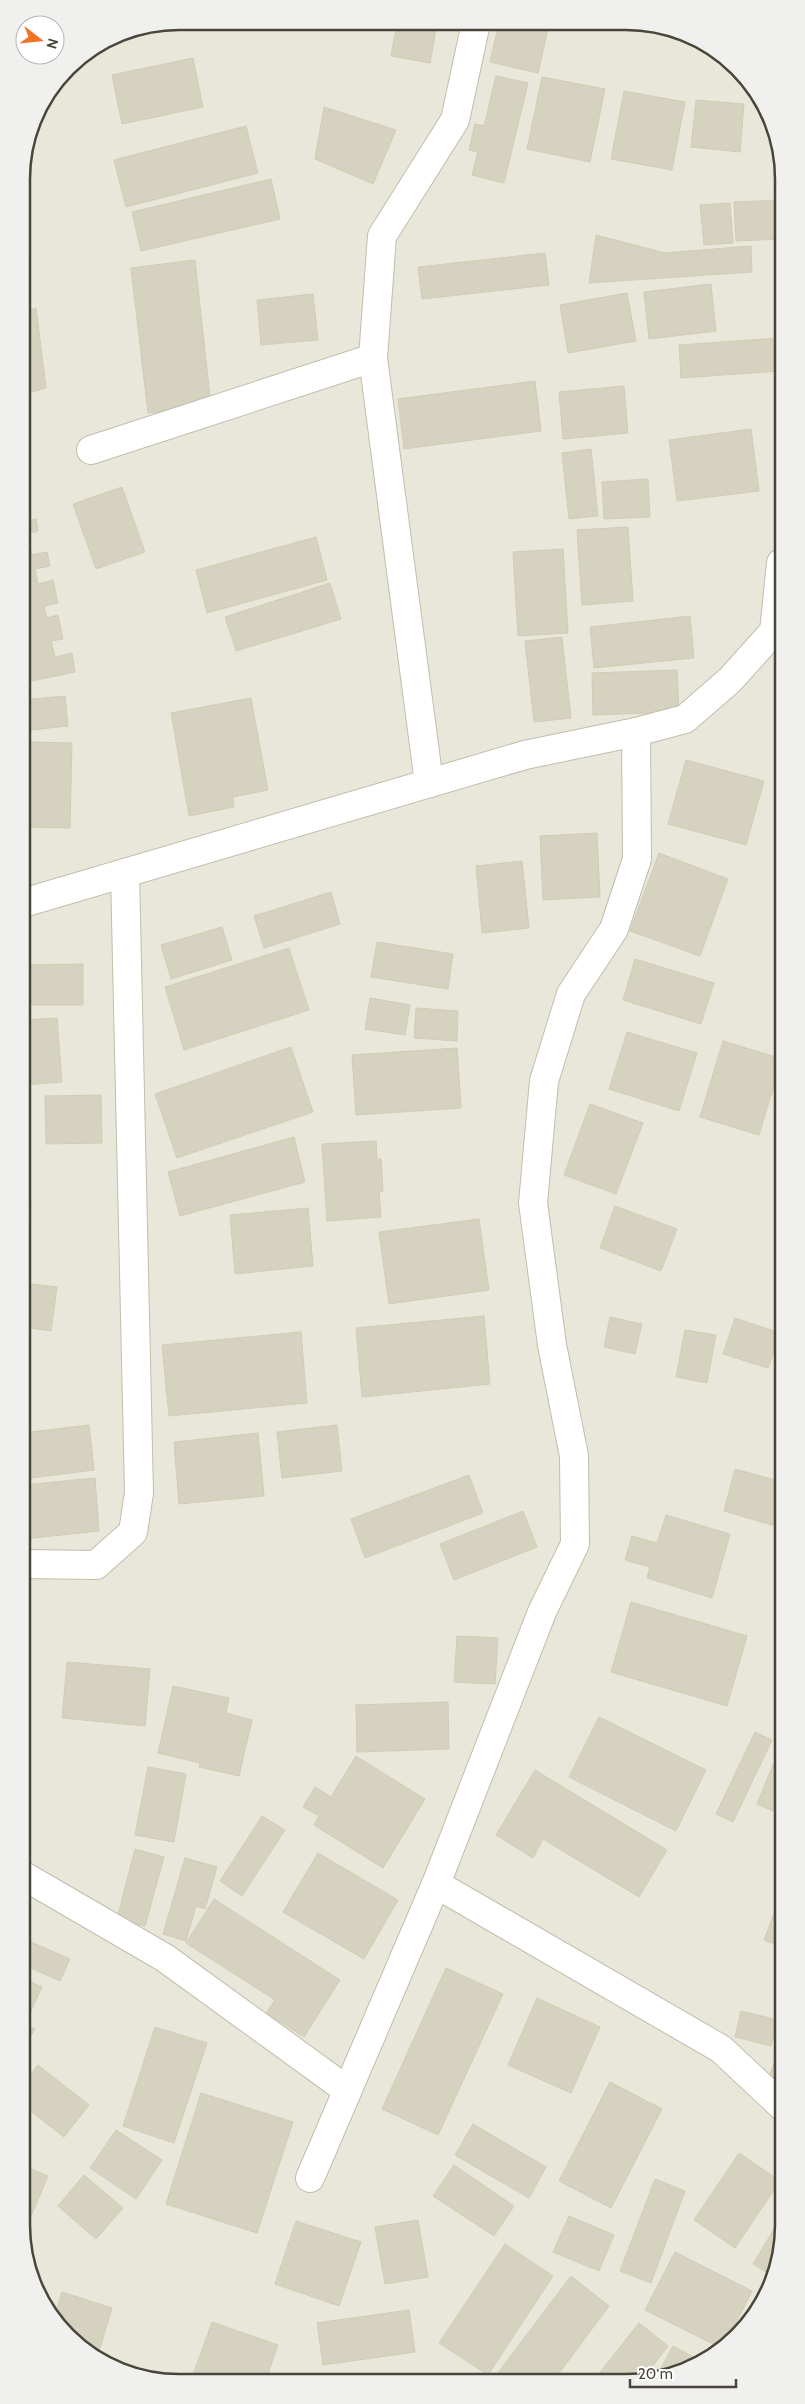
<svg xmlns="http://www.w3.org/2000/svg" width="805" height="2404" viewBox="0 0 805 2404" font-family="Cabin,sans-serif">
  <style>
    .residential { fill: #e8e7d9 }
    .building { fill: #d6d2c0; stroke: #d1ccb4 }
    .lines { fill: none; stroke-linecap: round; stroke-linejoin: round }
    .minor-casing { stroke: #c0bead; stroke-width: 30 }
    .minor { stroke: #fff; stroke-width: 28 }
    .rim { fill: none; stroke: #494639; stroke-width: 2.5 }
  </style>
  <rect width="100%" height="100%" fill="#f5f4eb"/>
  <path class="residential" d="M 179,21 L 657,24 L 696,38 L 737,67 L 763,100 L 781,148 L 783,2235 L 772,2285 L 745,2329 L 705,2361 L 657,2380 L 149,2380 L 109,2366 L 68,2337 L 42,2304 L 24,2256 L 22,168 L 37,109 L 75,61 L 119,33 Z"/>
  <g class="building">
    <path d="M 397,23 L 437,23 L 430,63 L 391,56 Z"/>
    <path d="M 499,23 L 549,24 L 538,73 L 490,62 Z"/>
    <path d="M 193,58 L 203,107 L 122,124 L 112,75 Z"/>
    <path d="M 496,76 L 528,83 L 504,183 L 472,175 L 478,152 L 469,150 L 475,124 L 484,126 Z"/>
    <path d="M 542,77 L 605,89 L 590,162 L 527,149 Z"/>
    <path d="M 624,91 L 685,102 L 672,170 L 611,159 Z"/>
    <path d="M 696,100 L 744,104 L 740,152 L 691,147 Z"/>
    <path d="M 324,107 L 396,130 L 373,184 L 315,159 Z"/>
    <path d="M 246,126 L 258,173 L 126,207 L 114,160 Z"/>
    <path d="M 271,179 L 280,219 L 141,251 L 132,212 Z"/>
    <path d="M 779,200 L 781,239 L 736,241 L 734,202 Z"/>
    <path d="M 730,203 L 733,243 L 704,245 L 700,205 Z"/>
    <path d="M 596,235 L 665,253 L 751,246 L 752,272 L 589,283 Z"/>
    <path d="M 545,253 L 549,285 L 422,299 L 418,267 Z"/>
    <path d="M 195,260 L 211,406 L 148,413 L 131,268 Z"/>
    <path d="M 711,284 L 716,331 L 649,339 L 644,292 Z"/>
    <path d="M 627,293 L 636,341 L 568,353 L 560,305 Z"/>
    <path d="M 313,294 L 318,340 L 261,345 L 257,300 Z"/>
    <path d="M 36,308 L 46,388 L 22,395 L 22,314 Z"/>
    <path d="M 779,338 L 781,371 L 681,378 L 679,345 Z"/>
    <path d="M 535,381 L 541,431 L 404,449 L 398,399 Z"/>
    <path d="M 624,386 L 628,433 L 563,439 L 559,392 Z"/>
    <path d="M 751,429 L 759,491 L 677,501 L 669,440 Z"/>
    <path d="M 591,449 L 598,516 L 569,519 L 562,453 Z"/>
    <path d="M 648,479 L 650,517 L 604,519 L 602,482 Z"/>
    <path d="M 122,487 L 145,552 L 96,569 L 73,504 Z"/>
    <path d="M 36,519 L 38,531 L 27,534 L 32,555 L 47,552 L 50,566 L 35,569 L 38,584 L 53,580 L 58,603 L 44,606 L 47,618 L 58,615 L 63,639 L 51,641 L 55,657 L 72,653 L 75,672 L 22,683 L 22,522 Z"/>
    <path d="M 628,527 L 633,601 L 582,605 L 577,530 Z"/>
    <path d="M 316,537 L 327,580 L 207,613 L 196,570 Z"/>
    <path d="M 563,549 L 568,633 L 518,636 L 513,552 Z"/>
    <path d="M 330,583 L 341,619 L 236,651 L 225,617 Z"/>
    <path d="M 690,616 L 694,658 L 594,668 L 590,627 Z"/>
    <path d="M 562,637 L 571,718 L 534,722 L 525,641 Z"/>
    <path d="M 677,670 L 679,712 L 593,715 L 592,673 Z"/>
    <path d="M 65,696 L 68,726 L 22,731 L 22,700 Z"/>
    <path d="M 251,698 L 268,790 L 233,797 L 234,807 L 189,816 L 171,713 Z"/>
    <path d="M 27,742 L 72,743 L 70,828 L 25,827 Z"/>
    <path d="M 686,760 L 764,781 L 746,845 L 668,824 Z"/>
    <path d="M 597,833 L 600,897 L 543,900 L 540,836 Z"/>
    <path d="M 659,853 L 728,879 L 700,956 L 630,931 Z"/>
    <path d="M 522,861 L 529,928 L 482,933 L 476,866 Z"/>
    <path d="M 331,892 L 340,924 L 264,948 L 254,916 Z"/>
    <path d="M 222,927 L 232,960 L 171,979 L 161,945 Z"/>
    <path d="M 377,942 L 453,954 L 448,989 L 371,977 Z"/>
    <path d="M 289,948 L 309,1010 L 184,1050 L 165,987 Z"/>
    <path d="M 635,959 L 714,983 L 701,1024 L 623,1000 Z"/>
    <path d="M 83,964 L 83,1005 L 23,1005 L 23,965 Z"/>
    <path d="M 370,998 L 410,1005 L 405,1035 L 365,1029 Z"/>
    <path d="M 416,1008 L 458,1011 L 457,1041 L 414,1038 Z"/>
    <path d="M 57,1018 L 62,1082 L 23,1085 L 23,1020 Z"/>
    <path d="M 627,1032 L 697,1053 L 679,1111 L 609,1089 Z"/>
    <path d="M 723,1041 L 782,1059 L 759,1135 L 700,1117 Z"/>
    <path d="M 291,1047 L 313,1112 L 177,1158 L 155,1094 Z"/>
    <path d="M 457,1048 L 461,1108 L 356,1115 L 352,1055 Z"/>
    <path d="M 101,1095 L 102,1143 L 46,1144 L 45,1096 Z"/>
    <path d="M 590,1104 L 643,1123 L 616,1194 L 564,1175 Z"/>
    <path d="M 294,1137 L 305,1182 L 180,1216 L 168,1172 Z"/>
    <path d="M 376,1141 L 377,1159 L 381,1159 L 383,1191 L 379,1192 L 381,1217 L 327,1221 L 322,1144 Z"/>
    <path d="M 23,1200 L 31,1200 L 30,1244 L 23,1244 Z"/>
    <path d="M 615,1206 L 677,1229 L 661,1271 L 600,1248 Z"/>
    <path d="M 308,1208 L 313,1266 L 235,1274 L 230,1215 Z"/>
    <path d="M 479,1219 L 489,1290 L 389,1304 L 379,1232 Z"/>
    <path d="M 23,1283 L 57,1287 L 51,1331 L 23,1327 Z"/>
    <path d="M 484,1316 L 490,1384 L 362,1397 L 356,1328 Z"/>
    <path d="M 610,1317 L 642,1324 L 635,1354 L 604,1347 Z"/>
    <path d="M 735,1318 L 780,1333 L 768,1368 L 723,1354 Z"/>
    <path d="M 685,1330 L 716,1335 L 707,1383 L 676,1377 Z"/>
    <path d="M 301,1332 L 307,1403 L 169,1416 L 162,1345 Z"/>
    <path d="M 782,1364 L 782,1402 L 775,1400 Z"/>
    <path d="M 89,1425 L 94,1470 L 23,1479 L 23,1433 Z"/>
    <path d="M 337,1425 L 342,1471 L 282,1478 L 277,1432 Z"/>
    <path d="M 258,1433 L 264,1496 L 179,1504 L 174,1442 Z"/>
    <path d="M 735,1469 L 782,1482 L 782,1528 L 724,1511 Z"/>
    <path d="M 469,1475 L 483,1513 L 365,1558 L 351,1519 Z"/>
    <path d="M 95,1478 L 99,1531 L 23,1539 L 23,1485 Z"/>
    <path d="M 523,1511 L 537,1547 L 454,1580 L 440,1544 Z"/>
    <path d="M 666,1515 L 730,1534 L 712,1598 L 647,1578 L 650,1567 L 625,1560 L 632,1536 L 657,1543 Z"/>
    <path d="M 631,1602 L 747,1636 L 727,1706 L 611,1672 Z"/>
    <path d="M 457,1636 L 498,1638 L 495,1684 L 454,1682 Z"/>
    <path d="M 67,1662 L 150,1669 L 145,1726 L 62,1718 Z"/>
    <path d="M 173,1686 L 229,1698 L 226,1713 L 252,1720 L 239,1776 L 199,1767 L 200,1763 L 158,1753 Z"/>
    <path d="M 448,1702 L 449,1749 L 357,1752 L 356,1705 Z"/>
    <path d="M 599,1717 L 706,1770 L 676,1831 L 569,1777 Z"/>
    <path d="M 755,1732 L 772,1740 L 733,1822 L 716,1814 Z"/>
    <path d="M 780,1748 L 783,1749 L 783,1815 L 757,1804 Z"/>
    <path d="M 356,1756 L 425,1799 L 383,1868 L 314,1825 L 319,1816 L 303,1807 L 315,1787 L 331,1797 Z"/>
    <path d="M 148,1767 L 186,1774 L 174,1842 L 135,1835 Z"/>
    <path d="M 535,1770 L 667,1850 L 639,1897 L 543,1839 L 533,1858 L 496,1835 Z"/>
    <path d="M 262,1816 L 285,1830 L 242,1896 L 220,1881 Z"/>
    <path d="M 135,1849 L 164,1857 L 145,1926 L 117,1919 Z"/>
    <path d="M 318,1853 L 398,1900 L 364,1959 L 283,1912 Z"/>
    <path d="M 185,1858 L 217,1867 L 205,1909 L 196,1906 L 186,1941 L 163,1934 Z"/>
    <path d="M 783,1890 L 783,1947 L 764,1940 Z"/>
    <path d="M 214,1899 L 340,1980 L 304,2037 L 266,2013 L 275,2000 L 186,1943 Z"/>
    <path d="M 24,1939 L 70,1959 L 60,1981 L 24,1965 Z"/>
    <path d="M 446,1968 L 503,1994 L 438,2135 L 382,2109 Z"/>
    <path d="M 24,1979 L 42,1987 L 30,2013 L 24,2010 Z"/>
    <path d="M 537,1998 L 600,2027 L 571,2093 L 508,2065 Z"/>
    <path d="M 741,2011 L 778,2020 L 771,2046 L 735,2037 Z"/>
    <path d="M 24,2023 L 35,2029 L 24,2048 Z"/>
    <path d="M 155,2027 L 207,2043 L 174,2143 L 123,2126 Z"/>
    <path d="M 778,2052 L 783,2053 L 783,2091 L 766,2085 Z"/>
    <path d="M 38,2065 L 89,2105 L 64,2137 L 24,2106 L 24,2084 Z"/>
    <path d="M 610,2082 L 662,2109 L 611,2208 L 559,2181 Z"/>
    <path d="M 201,2093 L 293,2122 L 257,2233 L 166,2204 Z"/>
    <path d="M 473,2124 L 546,2167 L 529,2198 L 455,2155 Z"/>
    <path d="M 116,2130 L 162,2160 L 136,2199 L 90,2168 Z"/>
    <path d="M 739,2153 L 780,2181 L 735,2248 L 694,2220 Z"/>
    <path d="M 454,2165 L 514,2206 L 494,2236 L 433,2196 Z"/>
    <path d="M 24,2166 L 48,2176 L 24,2233 Z"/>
    <path d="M 84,2175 L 123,2208 L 96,2239 L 58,2206 Z"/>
    <path d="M 655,2179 L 685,2191 L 651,2283 L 620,2271 Z"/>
    <path d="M 783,2214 L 783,2235 L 774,2277 L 753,2264 Z"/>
    <path d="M 569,2216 L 614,2235 L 599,2271 L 553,2252 Z"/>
    <path d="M 418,2220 L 428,2277 L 385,2284 L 375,2227 Z"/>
    <path d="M 296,2221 L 361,2242 L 339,2306 L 275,2284 Z"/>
    <path d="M 505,2244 L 553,2276 L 488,2375 L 439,2343 Z"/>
    <path d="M 675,2252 L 752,2291 L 725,2345 L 721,2348 L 645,2310 Z"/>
    <path d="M 571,2276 L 609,2306 L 554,2380 L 505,2380 L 497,2374 Z"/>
    <path d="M 62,2292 L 112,2308 L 97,2358 L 68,2337 L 54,2318 Z"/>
    <path d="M 409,2310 L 415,2352 L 323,2365 L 317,2323 Z"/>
    <path d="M 212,2322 L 278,2345 L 266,2380 L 208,2380 L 193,2375 Z"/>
    <path d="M 639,2323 L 668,2346 L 642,2380 L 594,2380 Z"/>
    <path d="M 673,2346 L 703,2362 L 664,2377 L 658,2374 Z"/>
  </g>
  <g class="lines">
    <defs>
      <g id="minor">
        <path d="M 91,450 L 373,358"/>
        <path d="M 429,783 L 373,358 L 382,236 L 455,120 L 476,23"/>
        <path d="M 23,903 L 525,755 L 636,732 L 685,719 L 730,680 L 774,631 L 781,563"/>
        <path d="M 23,1564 L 96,1565 L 133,1532 L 139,1493 L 125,873"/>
        <path d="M 24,1876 L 165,1958 L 347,2090"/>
        <path d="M 436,1884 L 721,2049 L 783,2107"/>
        <path d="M 310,2178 L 436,1884 L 542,1612 L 575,1544 L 574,1456 L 552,1345 L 533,1203 L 544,1081 L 571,994 L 614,929 L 637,859 L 636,732"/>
      </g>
    </defs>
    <use href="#minor" class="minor-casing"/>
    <use href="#minor" class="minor"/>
  </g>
  <path d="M0 0H805V2404H0ZM179 30H626A149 149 0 0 1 775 179V2225A149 149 0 0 1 626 2374H179A149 149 0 0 1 30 2225V179A149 149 0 0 1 179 30Z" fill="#f0f0ef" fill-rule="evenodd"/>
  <path class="rim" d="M179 30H626A149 149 0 0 1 775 179V2225A149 149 0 0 1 626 2374H179A149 149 0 0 1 30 2225V179A149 149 0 0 1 179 30Z"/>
  <g transform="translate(40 40) rotate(106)"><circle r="24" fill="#ffffff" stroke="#b6b5b0"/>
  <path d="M0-4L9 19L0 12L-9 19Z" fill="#f27225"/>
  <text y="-8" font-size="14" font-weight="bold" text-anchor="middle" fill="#494639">N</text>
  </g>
  <path d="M630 2379v8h106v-8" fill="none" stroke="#494639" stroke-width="2.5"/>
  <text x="638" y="2379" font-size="15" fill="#494639" stroke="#ffffff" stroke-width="4" paint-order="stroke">20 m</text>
</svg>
